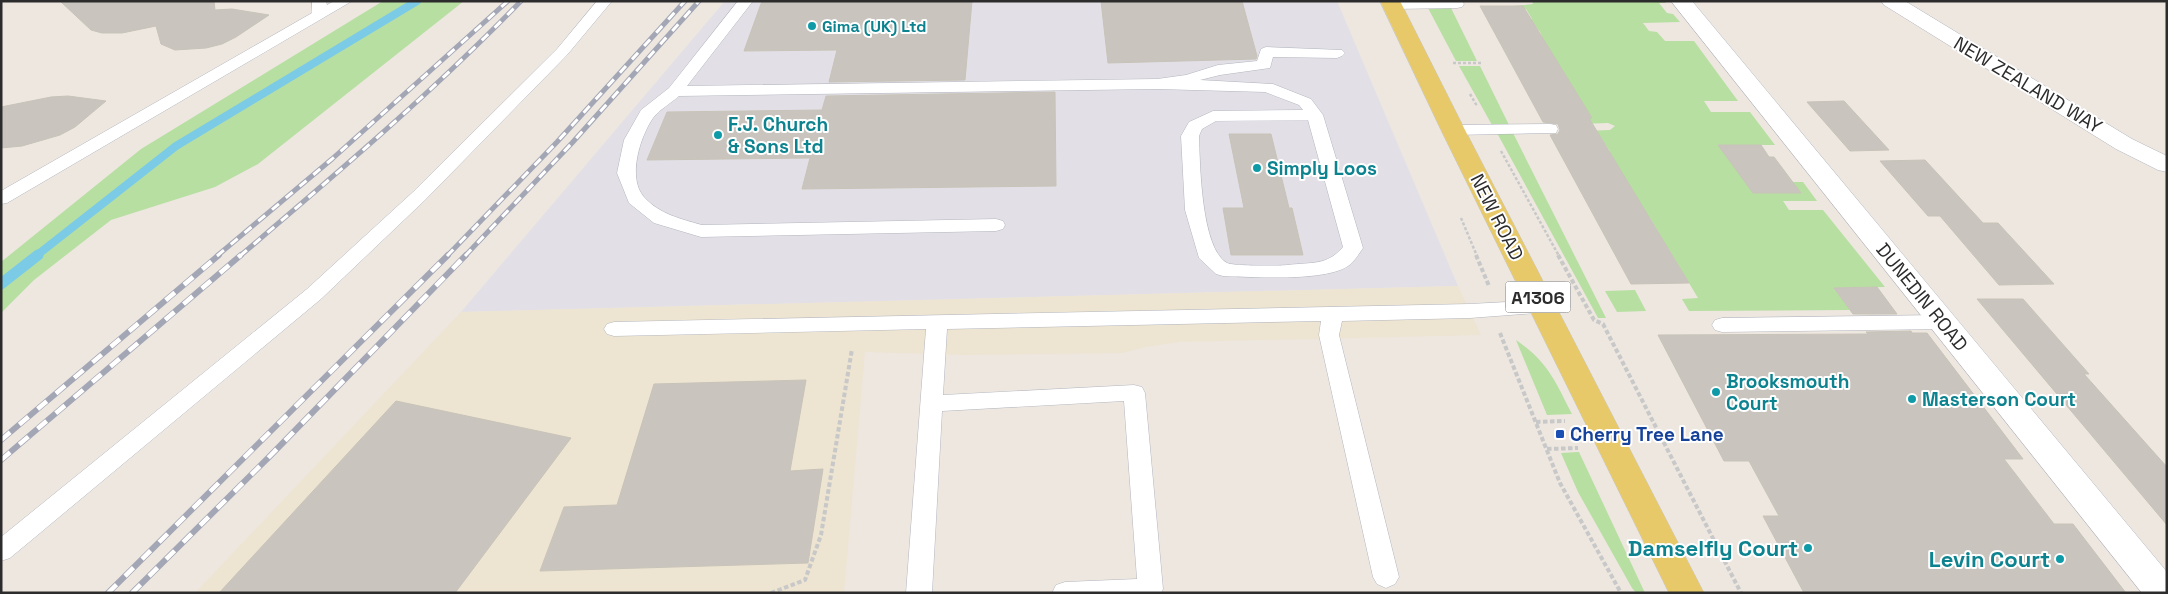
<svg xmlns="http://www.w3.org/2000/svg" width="2168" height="594" viewBox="0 0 2168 594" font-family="'Space Grotesk',sans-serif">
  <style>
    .industrial { fill: #e2e0e6 }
    .education { fill: #ede4d1 }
    .green { fill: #b7dfa1 }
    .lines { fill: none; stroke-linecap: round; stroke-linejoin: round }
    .stream-far1 { stroke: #7bcbe7; stroke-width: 8 }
    .stream { stroke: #7bcbe7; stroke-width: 11 }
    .building { fill: #c9c5be; stroke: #c8c3b9 }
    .service-casing { stroke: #b3b6bf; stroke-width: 1 }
    .minor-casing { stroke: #b3b6bf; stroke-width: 1 }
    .primary-casing { stroke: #c8c8c8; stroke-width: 1 }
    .path-far1 { stroke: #c8c8c8; stroke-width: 2.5; stroke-dasharray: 3 2; stroke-linecap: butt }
    .path { stroke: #c8c8c8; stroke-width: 4; stroke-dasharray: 4.5 2.5; stroke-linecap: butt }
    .service { fill: #fff; fill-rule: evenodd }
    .minor { fill: #fff; fill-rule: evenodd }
    .primary { fill: #e7c96a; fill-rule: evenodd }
    .rail-far1-casing { stroke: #a3a6b5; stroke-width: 5 }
    .rail-casing { stroke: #a3a6b5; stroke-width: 6 }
    .rail-far1 { stroke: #fff; stroke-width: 3; stroke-dasharray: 9; stroke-linecap: butt }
    .rail { stroke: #fff; stroke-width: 4.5; stroke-dasharray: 12; stroke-linecap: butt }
    .culture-dot { fill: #0f9aa8; stroke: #fff; stroke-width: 2 }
    .transit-dot { fill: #1a4fb4; stroke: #fff; stroke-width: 2 }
    .labels { text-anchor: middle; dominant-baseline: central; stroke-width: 4; stroke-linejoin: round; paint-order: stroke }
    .far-culture-label { font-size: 16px; font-weight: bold; fill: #0d838f; stroke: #fff; text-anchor: start }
    .shield { fill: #fff; stroke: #6b6b6b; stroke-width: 1 }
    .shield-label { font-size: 18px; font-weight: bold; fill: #2c2c2c }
    .street-label { font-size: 19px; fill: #2c2c2c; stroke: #fff }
    .culture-label { font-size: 19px; font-weight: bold; fill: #0d838f; stroke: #fff; text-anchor: start }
    .transit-label { font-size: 19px; font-weight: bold; fill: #164399; stroke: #fff; text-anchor: start }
    .near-culture-label { font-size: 22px; font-weight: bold; fill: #0d838f; stroke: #fff; text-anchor: end }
  </style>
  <rect width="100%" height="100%" fill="#ede7e0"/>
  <path class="industrial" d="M 725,1 L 1337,1 L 1458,286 L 461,312 Z"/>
  <path class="education" d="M 1458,286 L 1481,335 L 1179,342 L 1145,347 L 1123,353 L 967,355 L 865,352 L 844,593 L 195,593 L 461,312 Z"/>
  <g class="green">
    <path d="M 383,1 L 464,1 L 258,164 L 215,187 L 111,220 L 34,280 L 1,313 L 1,262 L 141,149 Z"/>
    <path d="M 1532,1 L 1665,1 L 1666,3 L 1659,3 L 1667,13 L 1673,14 L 1680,22 L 1643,23 L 1649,31 L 1657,32 L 1665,41 L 1694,41 L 1738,101 L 1704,101 L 1711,112 L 1750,112 L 1775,145 L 1761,145 L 1769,157 L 1763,182 L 1803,182 L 1817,201 L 1783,201 L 1789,210 L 1823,210 L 1885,287 L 1834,288 L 1850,310 L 1689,311 L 1682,299 L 1698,298 L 1668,248 L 1652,248 L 1659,233 L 1650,218 L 1634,218 L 1609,150 L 1601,138 L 1587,137 L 1583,131 L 1610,130 L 1615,126 L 1608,123 L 1580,124 L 1540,32 L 1536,27 L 1524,27 L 1520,20 L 1532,19 L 1526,9 L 1515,10 L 1513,6 L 1533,4 Z"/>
    <path d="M 1428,8 L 1451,8 L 1477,61 L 1456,61 Z"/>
    <path d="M 1459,66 L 1480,66 L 1509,125 L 1492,125 Z"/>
    <path d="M 1497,133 L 1513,133 L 1606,318 L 1598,318 Z"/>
    <path d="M 1635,290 L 1646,311 L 1617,312 L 1605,291 Z"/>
    <path d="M 1516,340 C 1548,362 1555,381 1572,414 L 1547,415 Z"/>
    <path d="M 1578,452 L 1579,452 L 1645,593 L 1636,593 L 1632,588 L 1578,492 L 1561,453 Z"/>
  </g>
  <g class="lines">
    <path class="stream-far1" d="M 36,256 L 176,146 L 417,1"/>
    <path class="stream" d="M 1,284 L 38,255"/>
  </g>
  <g class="building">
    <path d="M 60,1 L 214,1 L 215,10 L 232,9 L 269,15 L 236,37 L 222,44 L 206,48 L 175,50 L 161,44 L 156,26 L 122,33 L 102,33 L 91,30 Z"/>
    <path d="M 762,1 L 972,1 L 965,80 L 829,82 L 837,50 L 744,51 Z"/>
    <path d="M 1101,1 L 1242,1 L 1257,56 L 1256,59 L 1108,63 Z"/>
    <path d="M 1480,6 L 1523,6 L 1592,118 L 1589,118 L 1689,283 L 1631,284 L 1550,135 L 1558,134 L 1560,130 L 1558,124 L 1543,122 Z"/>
    <path d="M 1055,92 L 1056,186 L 802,189 L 810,158 L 647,160 L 667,112 L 822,110 L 826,96 Z"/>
    <path d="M 68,96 L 106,101 L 75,127 L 60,135 L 22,146 L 1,148 L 1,107 L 51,97 Z"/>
    <path d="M 1844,101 L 1889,150 L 1850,151 L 1807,102 Z"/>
    <path d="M 1229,134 L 1271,134 L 1289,208 L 1292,208 L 1303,255 L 1231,255 L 1223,208 L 1244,208 Z"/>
    <path d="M 1718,145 L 1761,145 L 1769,157 L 1774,157 L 1801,193 L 1753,193 Z"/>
    <path d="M 1925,160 L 1983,223 L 1998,223 L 2054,284 L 1999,285 L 1940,216 L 1928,216 L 1880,161 Z"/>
    <path d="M 1877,287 L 1897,314 L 1853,314 L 1834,288 Z"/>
    <path d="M 1977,299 L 2023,299 L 2089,374 L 2084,374 L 2167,467 L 2167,525 Z"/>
    <path d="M 1911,331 L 1912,333 L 1927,333 L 2023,459 L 2004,459 L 2054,524 L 2073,524 L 2126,593 L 1804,593 L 1763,516 L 1779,516 L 1749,461 L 1724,461 L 1658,335 L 1868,334 L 1866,332 Z"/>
    <path d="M 806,380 L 790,471 L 823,469 L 808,563 L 540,571 L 564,507 L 617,505 L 654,384 Z"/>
    <path d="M 396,401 L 571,438 L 455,593 L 219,593 Z"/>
  </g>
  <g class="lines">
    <defs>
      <g id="service">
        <path d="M 312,1 L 326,1 L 327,5 L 334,1 L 352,1 L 7,203 L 1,204 L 1,191 L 312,13 Z"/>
        <path d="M 597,1 L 612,1 L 567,55 L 425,200 L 321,299 L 10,558 L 1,561 L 1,537 L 307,289 L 413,192 L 557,49 Z"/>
        <path d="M 738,1 L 753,1 L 687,86 L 1157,79 L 1186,75 L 1218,65 L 1257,61 L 1261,49 L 1266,47 L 1342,50 L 1345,53 L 1342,56 L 1337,58 L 1273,57 L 1270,68 L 1220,75 L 1200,80 L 1273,84 L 1311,99 L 1323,115 L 1363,248 C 1359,254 1353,263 1348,266 C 1325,282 1251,277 1223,276 L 1216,274 L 1199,258 L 1185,210 L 1181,136 L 1189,122 L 1213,111 L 1303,110 L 1299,105 L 1265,92 L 1157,89 L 679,96 C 671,103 659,110 653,118 C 640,137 627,178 644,197 C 659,214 681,219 702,225 L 996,219 L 1003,221 L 1005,225 L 1003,229 L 996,231 L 701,237 L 654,223 L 629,203 L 617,173 L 624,140 L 641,110 L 669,88 ZM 1308,120 L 1343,247 C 1327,266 1311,262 1288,265 C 1278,266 1233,266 1227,263 C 1201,249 1200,163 1199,136 L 1202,129 L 1216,121 Z"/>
        <path d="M 1462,1 L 1464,4 L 1462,7 L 1457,8 L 1392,9 L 1387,8 L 1385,5 L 1389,1 Z"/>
        <path d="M 1550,124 L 1556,125 L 1558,129 L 1556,133 L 1453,135 L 1447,134 L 1445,130 L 1447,126 L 1453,125 Z"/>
        <path d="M 1543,300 L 1550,302 L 1553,307 L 1550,312 L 1470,318 L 1342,321 L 1339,335 L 1399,577 L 1395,584 L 1386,588 L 1377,584 L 1373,577 L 1319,335 L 1321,321 L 947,329 L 943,395 L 1134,385 L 1142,387 L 1145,393 L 1163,589 L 1161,593 L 1052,593 L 1056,585 L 1065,582 L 1137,579 L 1124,401 L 942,411 L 932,593 L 906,593 L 926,329 L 614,336 L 607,334 L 604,329 L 607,324 L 614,322 L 1470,304 Z"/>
        <path d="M 1943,315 L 1950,317 L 1953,322 L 1950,327 L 1943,329 L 1722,332 L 1715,330 L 1712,325 L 1715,320 L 1722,318 Z"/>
      </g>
      <g id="minor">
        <path d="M 1671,1 L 1692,1 L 2167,572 L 2167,593 L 2142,593 Z"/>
        <path d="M 1881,1 L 1905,1 L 2132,139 L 2167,156 L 2167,172 L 2158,170 L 2116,149 L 1884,5 Z"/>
      </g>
      <path id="primary" d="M 1380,1 L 1400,1 L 1465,130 L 1704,593 L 1669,593 L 1441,130 Z"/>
    </defs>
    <use href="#service" class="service-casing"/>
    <use href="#minor" class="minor-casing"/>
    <use href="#primary" class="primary-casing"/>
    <g class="path-far1">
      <path d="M 1453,63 L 1483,63"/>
      <path d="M 1470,94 L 1477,106"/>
      <path d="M 1501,151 L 1559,256"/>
      <path d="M 1461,218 L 1477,256"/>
    </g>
    <g class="path">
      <path d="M 1476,255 L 1489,286"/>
      <path d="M 1558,255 L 1594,320 L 1603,324 L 1741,593"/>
      <path d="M 1500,333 L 1560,483 L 1621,593"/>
      <path d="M 1536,422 L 1565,421"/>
      <path d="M 1547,449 L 1578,448"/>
      <path d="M 771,593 L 805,580 L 821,535 L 852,349"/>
    </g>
    <use href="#service" class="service"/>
    <use href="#minor" class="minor"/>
    <use href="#primary" class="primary"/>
    <defs>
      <g id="rail-far1">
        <path d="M 217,256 L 332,159 L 508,1"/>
        <path d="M 240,256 C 336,174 433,92 521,1"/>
        <path d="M 447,256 L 557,142 L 685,1"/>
        <path d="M 465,256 L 572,143 L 699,1"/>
      </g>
      <g id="rail">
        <path d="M 1,440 L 219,255"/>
        <path d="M 1,460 L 241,255"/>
        <path d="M 108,593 L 448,255"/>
        <path d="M 132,593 L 271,455 L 466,255"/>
      </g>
    </defs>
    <use href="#rail-far1" class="rail-far1-casing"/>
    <use href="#rail" class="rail-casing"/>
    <use href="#rail-far1" class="rail-far1"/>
    <use href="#rail" class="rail"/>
  </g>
  <g class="culture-dot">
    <circle cx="812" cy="26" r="5"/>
    <circle cx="718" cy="135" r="5"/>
    <circle cx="1257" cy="168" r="5"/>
    <circle cx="1716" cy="392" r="5"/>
    <circle cx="1912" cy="399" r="5"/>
    <circle cx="1808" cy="548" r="5"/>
    <circle cx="2060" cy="559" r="5"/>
  </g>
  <rect class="transit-dot" x="1555" y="429" width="10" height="10" rx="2.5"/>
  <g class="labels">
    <g class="far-culture-label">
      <text x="822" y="26">Gima (UK) Ltd</text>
    </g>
    <rect class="shield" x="1505.5" y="281.5" width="65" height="31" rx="4"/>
    <g class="shield-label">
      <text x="1538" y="297">A1306</text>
    </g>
    <g class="street-label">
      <text transform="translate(2028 85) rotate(31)">NEW ZEALAND WAY</text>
      <text transform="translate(1497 217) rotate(63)">NEW ROAD</text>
      <text transform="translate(1922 297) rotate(51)">DUNEDIN ROAD</text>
    </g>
    <g class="culture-label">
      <text x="728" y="124">F.J. Church<tspan x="728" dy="22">&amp; Sons Ltd</tspan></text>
      <text x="1267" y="168">Simply Loos</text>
      <text x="1726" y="381">Brooksmouth<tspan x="1726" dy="22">Court</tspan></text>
      <text x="1922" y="399">Masterson Court</text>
    </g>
    <g class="transit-label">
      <text x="1570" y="434">Cherry Tree Lane</text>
    </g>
    <g class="near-culture-label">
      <text x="1798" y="548">Damselfly Court</text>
      <text x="2050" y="559">Levin Court</text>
    </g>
  </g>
  <rect width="2168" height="594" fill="none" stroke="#2c2c2c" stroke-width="5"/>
</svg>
